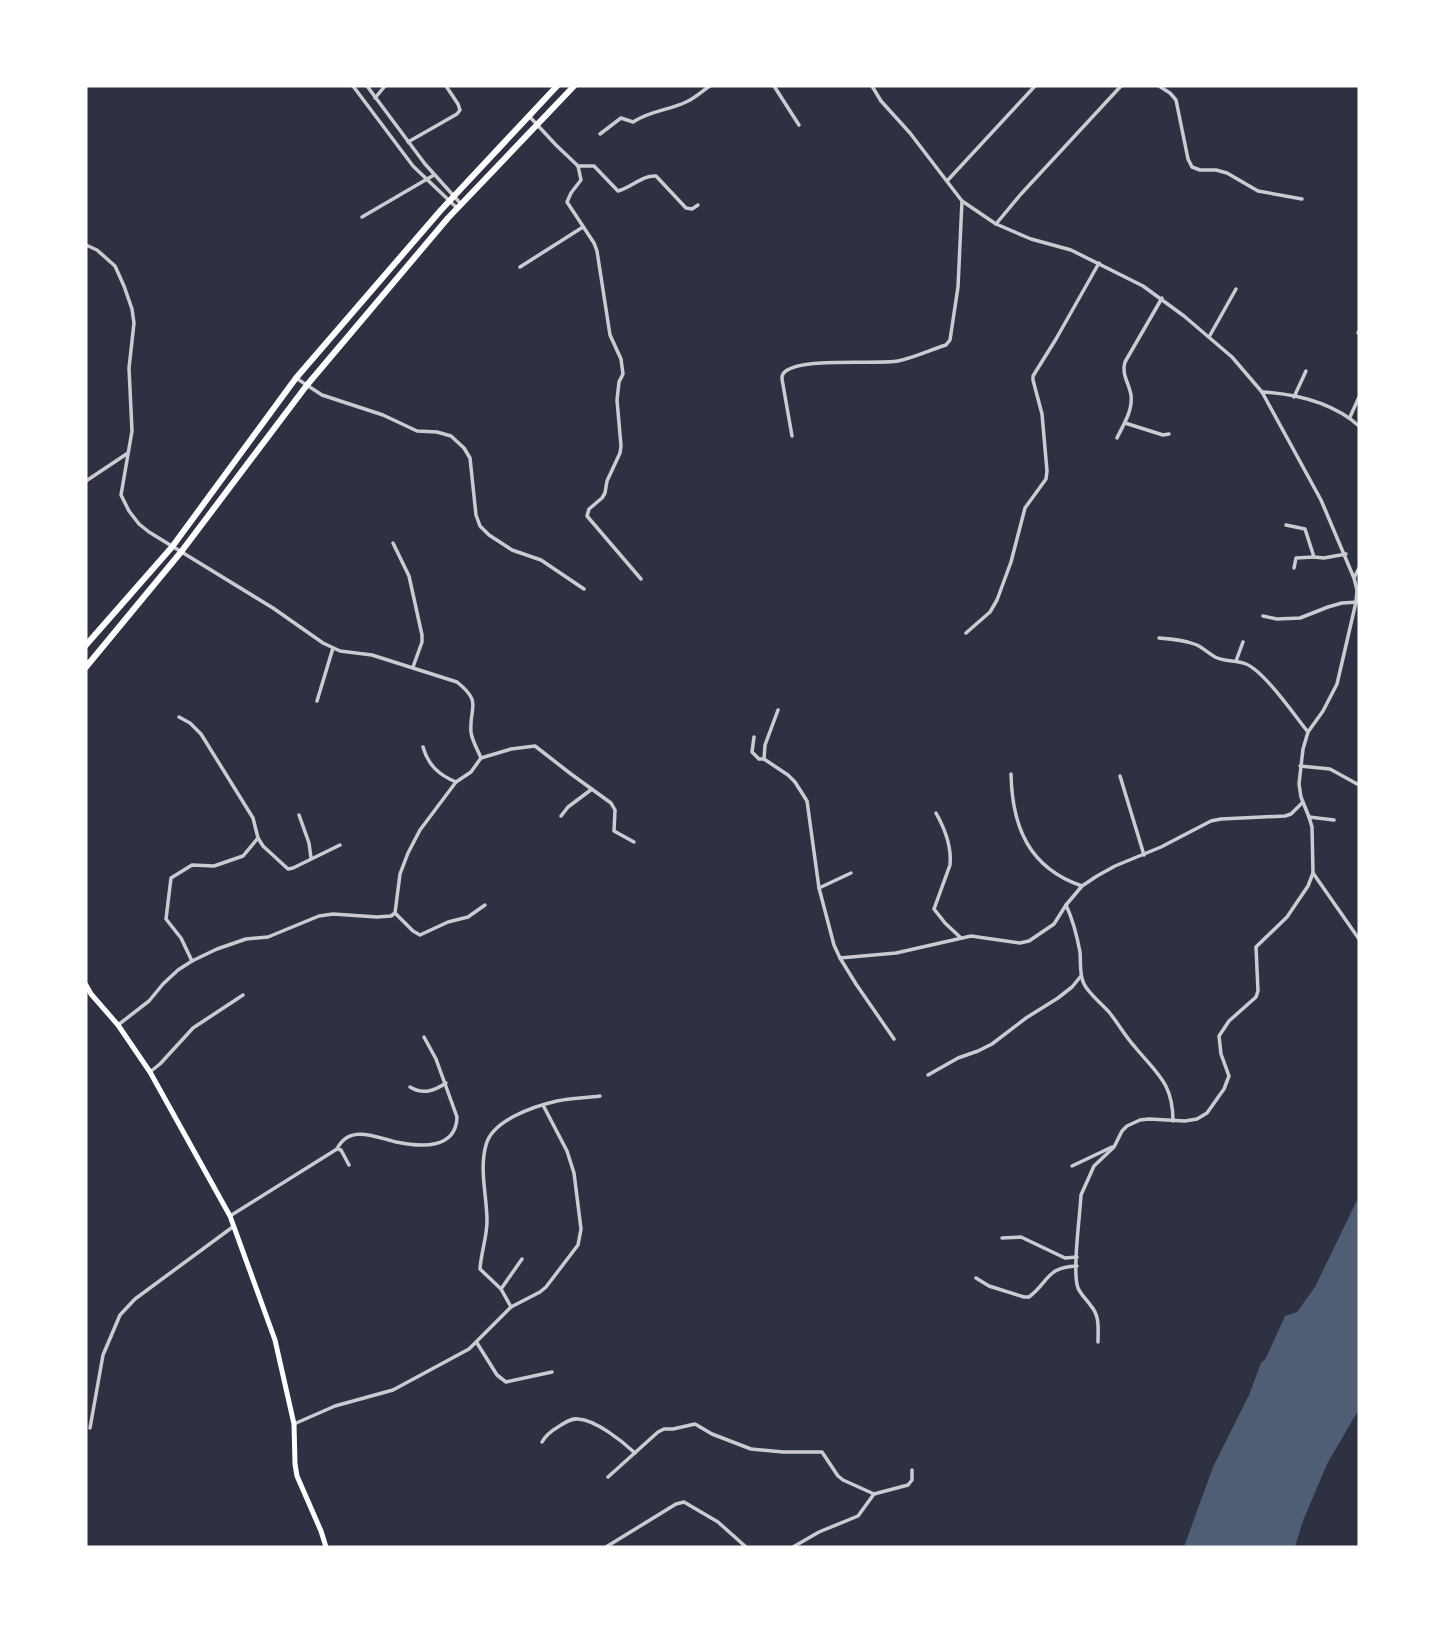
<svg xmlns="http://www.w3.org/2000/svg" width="1445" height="1633" viewBox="0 0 1445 1633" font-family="Montserrat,sans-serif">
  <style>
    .water { fill: #4f5d75 }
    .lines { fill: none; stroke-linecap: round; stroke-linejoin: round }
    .minor { stroke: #caccd0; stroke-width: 3.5 }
    .secondary { stroke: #fff; stroke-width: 5 }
    .primary { stroke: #fff; stroke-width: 6 }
  </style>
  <rect width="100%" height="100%" fill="#2d3142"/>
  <path class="water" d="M 1359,1196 L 1359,1409 L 1327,1464 L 1303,1521 L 1295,1547 L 1184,1547 L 1213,1467 L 1249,1395 L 1261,1363 L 1266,1358 L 1285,1316 L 1297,1312 L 1315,1287 Z"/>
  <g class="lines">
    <g class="minor">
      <path d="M 353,86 L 413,166 L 457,208"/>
      <path d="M 367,86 L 425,164 L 461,204"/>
      <path d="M 774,86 L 799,125"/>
      <path d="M 872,86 L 881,101 L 910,133 L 962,201 L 996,224 L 1031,239 L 1071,250 L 1143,286 L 1184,316 L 1232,357 L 1262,392 L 1321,500 L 1354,578 L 1357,590 L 1356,602 L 1337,684 L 1323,711 L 1308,732 L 1303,749 L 1299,784 L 1301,797 L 1309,817 L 1312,827 L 1313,873 L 1308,886 L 1287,917 L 1256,947 L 1258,991 L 1256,997 L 1229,1021 L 1219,1036 L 1221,1054 L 1229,1076 L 1224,1089 L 1207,1113 L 1197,1119 L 1185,1121 L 1149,1119 L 1140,1120 L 1127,1126 L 1122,1131 L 1114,1147 L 1094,1166 L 1081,1195 C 1080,1216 1072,1272 1078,1288 C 1081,1295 1087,1300 1091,1306 C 1100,1316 1098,1329 1098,1342"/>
      <path d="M 1159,86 L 1170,93 L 1176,100 L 1188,159 L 1192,167 L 1200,170 L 1216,170 L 1227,173 L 1258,191 L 1302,199"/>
      <path d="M 375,98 L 385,86"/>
      <path d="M 529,116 L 556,145 L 578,166 L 581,180 L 571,193 L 567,202 L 594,243 L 597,251 L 610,335 L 621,359 L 623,374 L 619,382 L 617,400 L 621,446 L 620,453 L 607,481 L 605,493 L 602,498 L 589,509 L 587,516 L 641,579"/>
      <path d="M 600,134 L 621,118 L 633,122 C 651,110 667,111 686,102 C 695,98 702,91 710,86"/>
      <path d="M 408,142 L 457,114 L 460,110 L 458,104 L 446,86"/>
      <path d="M 578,166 L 594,166 L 618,191 C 631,188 642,175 656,176 L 686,208 L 692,209 L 698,205"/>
      <path d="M 947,181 L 1035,86"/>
      <path d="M 362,217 L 434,175"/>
      <path d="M 996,224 L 1021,194 L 1121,86"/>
      <path d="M 86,245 L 97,250 L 115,266 L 124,286 L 132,309 L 134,323 L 129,368 L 132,431 L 121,495 L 129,511 L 139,524 L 149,532 L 273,608 L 323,643 L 340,651 L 372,655 L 457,682 C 483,703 469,706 471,732 C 472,741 478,750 481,758"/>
      <path d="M 520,267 L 583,227"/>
      <path d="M 1358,333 L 1359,331"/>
      <path d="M 1209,337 L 1236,289"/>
      <path d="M 296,378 L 322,395 L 383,415 L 417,431 L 437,432 L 451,436 L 464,448 L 470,458 L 476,515 L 480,526 L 489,535 L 512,550 L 541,560 L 584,589"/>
      <path d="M 1262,392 C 1296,394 1333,403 1359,426"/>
      <path d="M 1294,397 L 1306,371"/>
      <path d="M 1350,417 L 1359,397"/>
      <path d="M 1125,423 L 1163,435 L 1169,434"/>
      <path d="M 792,436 L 782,379 C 782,377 782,375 783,374 C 794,356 877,365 898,361 C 914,358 930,350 946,345 L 950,340 L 958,287 L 962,201"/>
      <path d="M 1117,438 C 1123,425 1133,411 1131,395 C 1129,383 1121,374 1125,362 L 1162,298"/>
      <path d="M 86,481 L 128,453"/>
      <path d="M 1286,525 L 1305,529 L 1314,557 L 1324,558 L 1346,554"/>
      <path d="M 393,543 L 409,576 L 422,635 L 422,642 L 413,667"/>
      <path d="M 1294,568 L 1296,558 L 1314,557"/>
      <path d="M 1354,578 L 1359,568"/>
      <path d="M 1263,616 L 1277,619 L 1300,618 L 1328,607 L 1342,603 L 1359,602"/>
      <path d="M 966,633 L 990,612 L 997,600 L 1011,562 L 1025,508 L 1046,479 L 1047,471 L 1042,414 L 1033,380 L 1033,376 L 1056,339 L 1099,263"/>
      <path d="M 1159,638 C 1172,639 1185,640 1197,645 C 1203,648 1208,653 1215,657 C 1225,662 1236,660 1246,664 C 1264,671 1295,716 1308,732"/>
      <path d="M 1236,661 L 1243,642"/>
      <path d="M 317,701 L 333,648"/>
      <path d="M 778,710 L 765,745 L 764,759 L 788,775 L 795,782 L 807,801 L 819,888 L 834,945 L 840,958 L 856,984 L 894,1039"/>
      <path d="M 179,717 L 190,723 L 201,734 L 253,818 L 258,838 L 263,846 L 288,869 L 293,868 L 340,845"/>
      <path d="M 754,737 L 752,752 L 759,759 L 764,759"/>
      <path d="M 423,747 C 428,765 439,775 456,782"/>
      <path d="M 1300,766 L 1330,769 L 1359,785"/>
      <path d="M 1011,774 C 1012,827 1029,868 1082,886"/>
      <path d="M 1120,776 L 1144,855"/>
      <path d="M 936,813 C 945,829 952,846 950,865 L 934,909 L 945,923 L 961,938"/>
      <path d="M 299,815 L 309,843 L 311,858"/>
      <path d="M 561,816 L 568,807 L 592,789"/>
      <path d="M 1309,817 L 1334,820"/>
      <path d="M 1313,873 L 1359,939"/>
      <path d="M 819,888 L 851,873"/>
      <path d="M 1066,905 C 1073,920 1077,936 1080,952 C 1081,962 1079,974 1084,984 C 1089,994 1101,1003 1109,1012 C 1118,1023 1125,1036 1135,1047 C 1157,1074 1173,1083 1173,1121"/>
      <path d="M 395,913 L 400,874 L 408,853 L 420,830 L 456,782 L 471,772 L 481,758 L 511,749 L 535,746 L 571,774 L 611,803 L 615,810 L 614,831 L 634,842"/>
      <path d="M 395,913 L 413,931 L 420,935 L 448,922 L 468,917 L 485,905"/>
      <path d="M 840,958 L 896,953 L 971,936 L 1020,943 L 1029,941 L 1054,924 L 1066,905 L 1082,886 L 1097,876 L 1115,866 L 1161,847 L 1211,821 L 1221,819 L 1285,816 L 1291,814 L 1302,803"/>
      <path d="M 192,961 L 181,938 L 166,919 L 171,878 L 192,865 L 214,866 L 243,856 L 258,838"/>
      <path d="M 118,1025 L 149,1001 L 163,984 L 178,970 L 192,961 L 217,949 L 246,939 L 268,937 L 319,916 L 333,914 L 377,917 L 391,916 L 395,913"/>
      <path d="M 150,1072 L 160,1064 L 193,1028 L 243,995"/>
      <path d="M 928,1075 L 958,1058 L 978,1051 L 992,1044 L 1026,1018 L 1058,998 L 1072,987 L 1081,976"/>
      <path d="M 410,1087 C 423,1095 434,1091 446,1083"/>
      <path d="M 337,1149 C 349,1124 376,1137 396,1142 C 420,1147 456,1150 457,1117 L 436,1059 L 424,1037"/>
      <path d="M 1072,1166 L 1112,1147"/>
      <path d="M 230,1216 L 337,1149 L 341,1150 L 349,1165"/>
      <path d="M 1002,1238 L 1021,1237 L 1065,1258 L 1077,1257"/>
      <path d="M 976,1278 L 989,1286 L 1024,1297 L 1029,1297 C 1049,1282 1046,1267 1077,1266"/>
      <path d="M 501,1289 L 522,1259"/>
      <path d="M 511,1307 L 501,1289 L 480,1269 C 481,1253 487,1237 487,1221 C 487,1196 479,1170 486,1145 C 492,1120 535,1106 557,1101 C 571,1098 586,1098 600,1096"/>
      <path d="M 477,1343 L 497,1375 L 506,1382 L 552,1372"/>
      <path d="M 294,1424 L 335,1406 L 393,1390 L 469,1349 L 511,1307 L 540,1292 L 546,1287 L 578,1245 L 581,1229 L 574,1173 L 567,1151 L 543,1105"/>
      <path d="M 90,1428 L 103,1355 L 120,1315 L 135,1299 L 234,1226"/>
      <path d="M 542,1442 C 546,1435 551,1431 558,1427 C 564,1423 571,1418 578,1419 C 596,1420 622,1441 635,1453"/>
      <path d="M 608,1477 L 658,1432 L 664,1429 L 673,1429 L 695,1424 L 712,1434 L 751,1449 L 783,1452 L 822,1452 L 838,1476 L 843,1480 L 874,1494 L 908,1485 L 912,1480 L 912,1470"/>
      <path d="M 606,1547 L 676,1504 L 684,1502 L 718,1522 L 746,1547"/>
      <path d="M 793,1547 L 819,1532 L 858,1516 L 874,1494"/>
    </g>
    <path class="secondary" d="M 86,985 L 91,994 L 118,1025 L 150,1072 L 230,1216 L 275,1340 L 294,1424 L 295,1464 L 297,1476 L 321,1531 L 326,1547"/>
    <g class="primary">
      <path d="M 86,645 L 172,547 L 296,378 L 441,210 L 557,86"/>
      <path d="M 86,667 L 181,552 L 307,385 L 448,218 L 574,86"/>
    </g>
  </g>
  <rect width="1445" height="1633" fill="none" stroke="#ffffff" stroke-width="175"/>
</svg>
